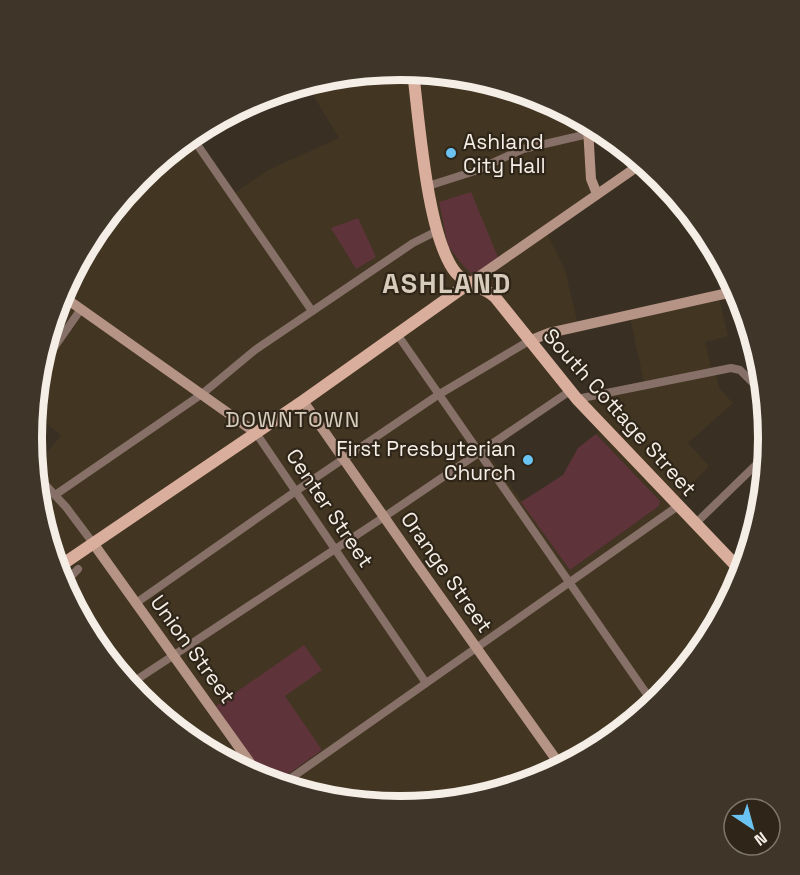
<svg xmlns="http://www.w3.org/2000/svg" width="800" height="875" viewBox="0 0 800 875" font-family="'Space Grotesk',sans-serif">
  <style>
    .built { fill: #423522 }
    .green { fill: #5e343a }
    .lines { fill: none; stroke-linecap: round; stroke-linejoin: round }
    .street { stroke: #867067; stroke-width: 8 }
    .secondary { stroke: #b59385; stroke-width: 10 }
    .primary { stroke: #daae9c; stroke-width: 12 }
    .poi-dot { fill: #6ac3f1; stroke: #2f2619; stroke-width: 2 }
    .labels { text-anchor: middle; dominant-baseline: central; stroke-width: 4.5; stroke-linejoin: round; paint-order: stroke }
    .poi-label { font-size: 21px; fill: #f5eee6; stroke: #2f2619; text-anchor: start }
    .street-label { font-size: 21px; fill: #f5eee6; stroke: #2f2619 }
    .neighbourhood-label { font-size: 22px; letter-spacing: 1.5px; fill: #d7cbbb; stroke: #2f2619 }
    .district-label { font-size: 27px; font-weight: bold; letter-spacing: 1.5px; fill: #d7cbbb; stroke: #2f2619 }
    .rim { fill: none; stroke: #f5eee6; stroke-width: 8 }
  </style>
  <rect width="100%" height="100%" fill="#393023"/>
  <path class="built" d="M 400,69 L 541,97 L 589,129 L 594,199 L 547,233 L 565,270 L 578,325 L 525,337 L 568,396 L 486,451 L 570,570 L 659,506 L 660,502 L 596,434 L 605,426 L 577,399 L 644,382 L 629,313 L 718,294 L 728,336 L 705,342 L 711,367 L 714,367 L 719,388 L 733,403 L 688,443 L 709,466 L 677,500 L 739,564 L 744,559 L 740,579 L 660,698 L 541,778 L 400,806 L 277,782 L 322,750 L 216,706 L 266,779 L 259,778 L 139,698 L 59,578 L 37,466 L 61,435 L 36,415 L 60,296 L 140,177 L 194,141 L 232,195 L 268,170 L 339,138 L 308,87 Z"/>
  <g class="green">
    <path d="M 471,192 L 500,262 L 476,278 L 461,263 L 448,246 L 439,202 Z"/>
    <path d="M 358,218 L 376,257 L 356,269 L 331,228 Z"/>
    <path d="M 596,434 L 660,501 L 659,506 L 570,570 L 521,502 L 563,475 L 578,448 Z"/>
    <path d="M 304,645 L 322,670 L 285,696 L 322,750 L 277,782 L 266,779 L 216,706 Z"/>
  </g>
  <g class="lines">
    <g class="street">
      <path d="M 194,140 L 312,311"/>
      <path d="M 428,186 L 475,171 L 523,149 L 588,134"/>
      <path d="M 397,334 L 653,703"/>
      <path d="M 48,356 L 81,309"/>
      <path d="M 577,399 L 731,368 L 740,370 L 759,389"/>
      <path d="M 256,433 L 426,683"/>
      <path d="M 40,479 L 66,507 L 93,543"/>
      <path d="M 55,495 L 202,394 L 255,350 L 413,243 L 437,231"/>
      <path d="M 695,524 L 765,456"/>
      <path d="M 64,584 L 78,569"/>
      <path d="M 136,603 L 296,491 L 438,395 L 529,341"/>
      <path d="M 130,684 L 384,517 L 570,391"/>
      <path d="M 284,783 L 678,506"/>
    </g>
    <g class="secondary">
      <path d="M 588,128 L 591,179 L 597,194"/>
      <path d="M 468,284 L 641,164"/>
      <path d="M 61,295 L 256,433"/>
      <path d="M 529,341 L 549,333 L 737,291"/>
      <path d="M 303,401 L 419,567 L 560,765"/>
      <path d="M 93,543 L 261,778"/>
    </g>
    <g class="primary">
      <path d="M 413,72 C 419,119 427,238 456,273 C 467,286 483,286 495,297 L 577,399 L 742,572"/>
      <path d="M 57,568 L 303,401 L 468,284"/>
    </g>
  </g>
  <g class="poi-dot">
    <circle cx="451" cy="153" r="6"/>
    <circle cx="528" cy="460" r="6"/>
  </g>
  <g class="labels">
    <g class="poi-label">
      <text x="463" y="141">Ashland<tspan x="463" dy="24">City Hall</tspan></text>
      <text x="516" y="448" text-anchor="end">First Presbyterian<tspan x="516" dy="24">Church</tspan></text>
    </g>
    <g class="street-label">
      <text transform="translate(620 412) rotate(48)">South Cottage Street</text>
      <text transform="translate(330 508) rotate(56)">Center Street</text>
      <text transform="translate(447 572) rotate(55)">Orange Street</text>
      <text transform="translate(193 649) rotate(54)">Union Street</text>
    </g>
    <g class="neighbourhood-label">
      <text x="293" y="419">DOWNTOWN</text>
    </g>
    <g class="district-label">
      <text x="447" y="283">ASHLAND</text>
    </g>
  </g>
  <path d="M0 0H800V875H0ZM42 438a358 358 0 1 1 716 0a358 358 0 1 1-716 0Z" fill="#3f3629" fill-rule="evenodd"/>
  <path class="rim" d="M42 438a358 358 0 1 1 716 0a358 358 0 1 1-716 0Z"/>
  <g transform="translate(752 827) rotate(144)"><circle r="28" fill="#2f2619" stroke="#7e766b" stroke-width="1.5"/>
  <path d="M0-4.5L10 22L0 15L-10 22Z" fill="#6ac3f1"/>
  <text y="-9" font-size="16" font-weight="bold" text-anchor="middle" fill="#f5eee6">N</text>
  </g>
</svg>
